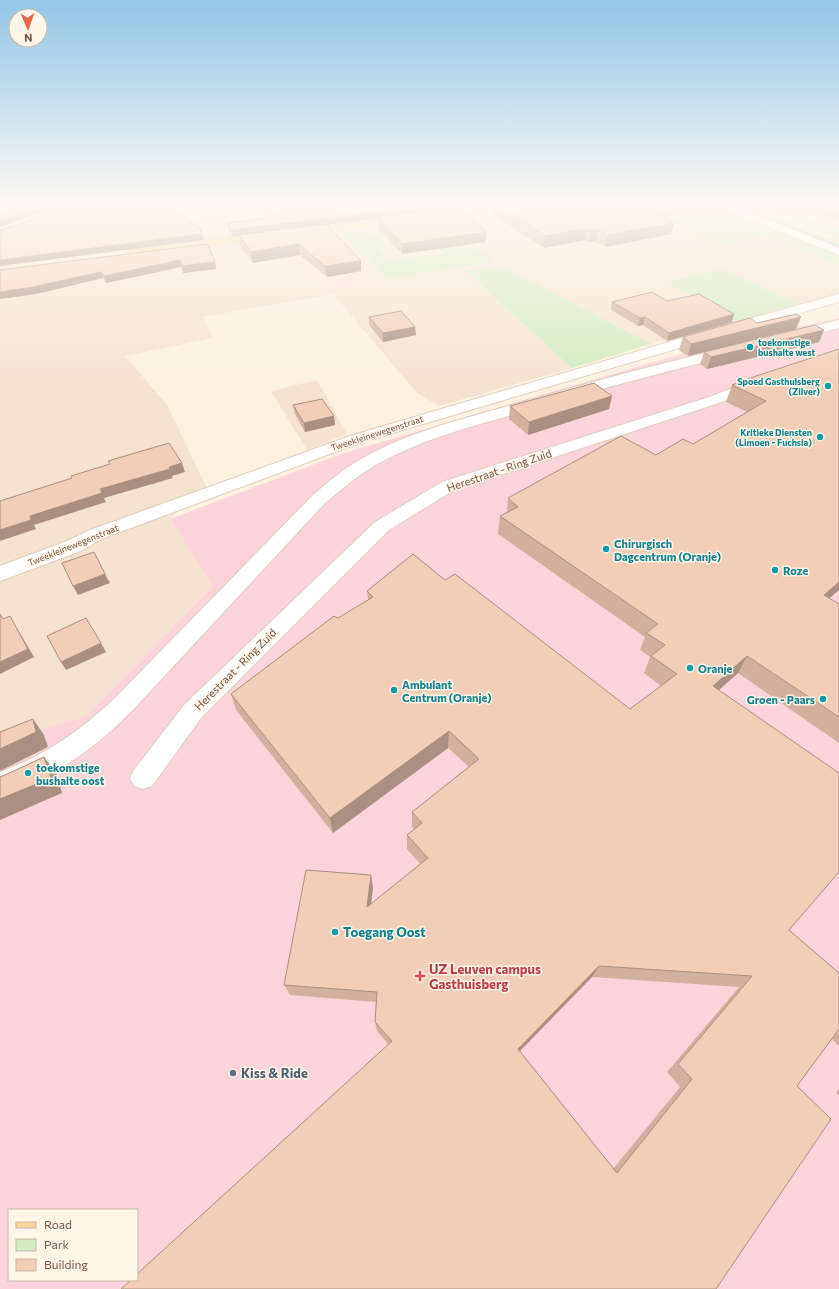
<svg xmlns="http://www.w3.org/2000/svg" width="839" height="1289" viewBox="0 0 839 1289" font-family="Commissioner,sans-serif">
  <style>
    .residential { fill: #f4e2d0 }
    .commercial { fill: #fde0d5 }
    .medical { fill: #fad4da; fill-rule: evenodd }
    .green { fill: #d2eac0 }
    .lines { fill: none; stroke-linecap: round; stroke-linejoin: round }
    .stream { fill: #9cd0d7; fill-rule: evenodd }
    .minor-casing { stroke: #e0cdbd; stroke-width: 2 }
    .primary-casing { stroke: #dbd3cf; stroke-width: 2 }
    .minor { fill: #fff; fill-rule: evenodd }
    .primary { fill: #fcd499; fill-rule: evenodd }
    .wall { fill: #d0b19f; fill-rule: evenodd }
    .shaded-wall { fill: #a99082 }
    .building { fill: #f2ceb9; stroke: #a99082; fill-rule: evenodd }
    .culture-dot { fill: #0f9aa8; stroke: #fff5e8; stroke-width: 1.5 }
    .health-dot { fill: #e0444e; stroke: #fff5e8; stroke-width: 1.5 }
    .service-dot { fill: #5c6f8a; stroke: #fff5e8; stroke-width: 1.5 }
    .labels { text-anchor: middle; dominant-baseline: central; stroke-width: 3; stroke-linejoin: round; paint-order: stroke }
    .far-culture-label { font-size: 9px; font-weight: bold; fill: #0d838f; stroke: #fff5e8; text-anchor: end }
    .far-street-label { font-size: 9px; fill: #735648; stroke: #fff5e8 }
    .street-label { font-size: 11px; fill: #735648; stroke: #fff5e8 }
    .culture-label { font-size: 11px; font-weight: bold; fill: #0d838f; stroke: #fff5e8; text-anchor: start }
    .near-culture-label { font-size: 13px; font-weight: bold; fill: #0d838f; stroke: #fff5e8; text-anchor: start }
    .near-health-label { font-size: 13px; font-weight: bold; fill: #be3a42; stroke: #fff5e8; text-anchor: start }
    .near-service-label { font-size: 13px; font-weight: bold; fill: #4e5e75; stroke: #fff5e8; text-anchor: start }
  </style>
  <rect width="100%" height="100%" fill="#fcf1e1"/>
  <g class="residential">
    <path d="M 0,206 L 641,206 L 718,245 L 767,234 L 839,265 L 839,294 L 797,304 L 724,269 L 668,280 L 737,321 L 651,344 L 504,267 L 466,271 L 572,368 L 439,406 L 417,393 L 333,294 L 203,317 L 212,338 L 125,356 L 167,405 L 206,486 L 170,519 L 213,586 L 86,716 L 0,742 Z"/>
    <path d="M 774,206 L 839,207 L 839,231 L 815,222 Z"/>
    <path d="M 317,380 L 347,434 L 307,450 L 271,391 Z"/>
  </g>
  <path class="commercial" d="M 322,229 L 372,282 L 336,289 L 266,236 Z"/>
  <path class="medical" d="M 839,318 L 839,1289 L 0,1289 L 0,742 L 86,716 L 213,586 L 170,519 L 344,453 L 763,330 L 803,326 ZM 9,1210 L 137,1210 L 137,1280 L 9,1280 Z"/>
  <g class="green">
    <path d="M 640,206 L 708,206 L 737,214 L 839,255 L 839,265 L 767,234 L 718,245 Z"/>
    <path d="M 761,206 L 774,206 L 839,231 L 839,240 Z"/>
    <path d="M 755,213 L 783,218 L 839,242 L 839,249 L 763,219 Z"/>
    <path d="M 359,230 L 382,240 L 379,243 L 383,247 L 378,250 L 389,261 L 443,253 L 433,242 L 450,235 L 488,255 L 495,261 L 389,279 L 344,232 Z"/>
    <path d="M 504,267 L 651,344 L 572,368 L 465,270 Z"/>
    <path d="M 724,269 L 797,304 L 737,321 L 667,281 Z"/>
  </g>
  <g class="lines">
    <g class="stream">
      <path d="M 747,206 L 751,206 L 762,211 L 759,212 Z"/>
      <path d="M 772,219 L 839,245 L 839,247 L 772,221 Z"/>
    </g>
    <defs>
      <g id="minor">
        <path d="M 720,206 L 734,206 L 839,248 L 839,255 L 722,208 Z"/>
        <path d="M 839,294 L 839,302 L 740,330 L 362,442 L 104,538 L 81,551 L 0,581 L 0,566 L 67,541 L 90,530 L 350,436 L 730,324 Z"/>
        <path d="M 839,320 L 839,328 L 792,340 L 787,339 L 785,336 L 787,333 Z"/>
        <path d="M 731,347 L 736,348 L 738,351 L 736,354 C 669,371 602,388 536,408 C 481,424 424,437 374,466 C 356,477 341,490 325,503 L 130,713 C 88,754 56,775 0,795 L 0,772 C 47,754 77,733 114,699 L 313,495 C 328,482 344,469 361,459 C 412,430 470,417 526,401 C 594,381 662,363 731,347 Z"/>
        <path d="M 756,379 L 761,380 L 763,383 L 761,386 L 719,403 L 454,490 L 389,530 L 201,718 L 152,786 L 143,789 L 134,786 L 130,778 L 134,770 L 185,704 L 375,522 L 442,482 L 709,397 Z"/>
      </g>
      <g id="primary">
        <path d="M 482,206 L 513,206 L 508,209 L 301,235 L 296,232 L 301,229 Z"/>
        <path d="M 268,233 L 272,234 L 273,236 L 272,238 L 128,257 L 122,254 L 128,251 Z"/>
      </g>
    </defs>
    <use href="#minor" class="minor-casing"/>
    <use href="#primary" class="primary-casing"/>
    <use href="#minor" class="minor"/>
    <use href="#primary" class="primary"/>
  </g>
  <g class="wall">
    <path d="M 491,206 L 674,206 L 672,215 L 662,217 L 671,234 L 605,247 L 596,242 L 589,242 L 585,240 L 544,248 L 491,213 Z"/>
    <path d="M 793,206 L 839,206 L 839,220 Z"/>
    <path d="M 449,208 L 487,232 L 486,242 L 402,254 L 378,228 L 378,218 L 326,225 L 361,271 L 327,277 L 300,255 L 253,263 L 240,246 L 239,236 L 233,237 L 228,229 L 227,223 L 272,217 L 271,212 L 297,210 Z"/>
    <path d="M 207,244 L 215,262 L 216,269 L 183,273 L 181,267 L 106,283 L 103,278 L 36,294 L 0,299 Z"/>
    <path d="M 667,301 L 732,322 L 667,341 L 643,325 L 638,326 L 611,310 L 612,302 Z"/>
    <path d="M 369,317 L 415,327 L 416,335 L 383,342 L 369,325 Z"/>
    <path d="M 757,323 L 796,329 L 688,356 L 679,350 L 683,337 Z"/>
    <path d="M 819,342 L 707,369 L 700,364 L 704,352 Z"/>
    <path d="M 839,349 L 839,590 L 829,598 L 839,604 L 839,743 L 738,673 L 719,690 L 789,930 L 839,973 L 839,1046 L 832,1039 L 797,1086 L 716,1289 L 388,1044 L 377,1031 L 375,1022 L 376,1002 L 290,995 L 284,985 L 373,888 L 371,904 L 420,864 L 407,849 L 407,835 L 414,829 L 412,827 L 412,812 L 469,767 L 448,748 L 333,833 L 236,710 L 231,694 L 368,600 L 367,591 L 445,580 L 630,709 L 661,686 L 644,673 L 650,657 L 640,650 L 645,637 L 498,534 L 500,516 L 507,513 L 508,498 L 693,444 L 747,412 L 726,402 L 732,385 ZM 592,977 L 739,987 L 667,1072 L 680,1087 L 613,1169 L 520,1051 Z"/>
    <path d="M 293,405 L 334,416 L 335,425 L 305,432 L 295,414 Z"/>
    <path d="M 510,406 L 609,409 L 528,435 L 509,419 Z"/>
    <path d="M 839,1089 L 839,1095 L 836,1093 Z"/>
  </g>
  <g class="shaded-wall">
    <path d="M 40,206 L 58,206 L 0,227 L 0,221 Z"/>
    <path d="M 423,206 L 449,206 L 449,209 L 233,237 L 232,230 Z"/>
    <path d="M 662,206 L 674,206 L 672,215 L 643,220 L 646,209 Z"/>
    <path d="M 674,223 L 671,234 L 605,247 L 608,235 Z"/>
    <path d="M 587,229 L 585,240 L 544,248 L 545,236 Z"/>
    <path d="M 591,230 L 598,230 L 596,242 L 589,242 Z"/>
    <path d="M 487,232 L 486,242 L 402,254 L 402,244 Z"/>
    <path d="M 202,234 L 204,240 L 0,266 L 0,260 Z"/>
    <path d="M 299,244 L 300,255 L 253,263 L 251,252 Z"/>
    <path d="M 180,260 L 181,267 L 106,283 L 104,276 Z"/>
    <path d="M 361,261 L 361,271 L 327,277 L 325,266 Z"/>
    <path d="M 215,262 L 216,269 L 183,273 L 182,266 Z"/>
    <path d="M 101,272 L 103,278 L 36,294 L 0,299 L 0,292 Z"/>
    <path d="M 734,314 L 732,322 L 667,341 L 669,333 Z"/>
    <path d="M 645,317 L 643,325 L 638,326 L 640,318 Z"/>
    <path d="M 801,317 L 796,329 L 688,356 L 691,344 Z"/>
    <path d="M 415,327 L 416,335 L 383,342 L 383,333 Z"/>
    <path d="M 824,330 L 819,342 L 707,369 L 711,357 Z"/>
    <path d="M 612,396 L 609,409 L 528,435 L 529,422 Z"/>
    <path d="M 334,416 L 335,425 L 305,432 L 304,423 Z"/>
    <path d="M 182,463 L 185,472 L 172,476 L 173,478 L 104,498 L 106,502 L 34,525 L 36,529 L 0,541 L 0,530 L 30,516 L 100,489 Z"/>
    <path d="M 105,574 L 110,583 L 78,595 L 73,586 Z"/>
    <path d="M 839,582 L 839,590 L 813,612 L 824,595 Z"/>
    <path d="M 10,616 L 15,625 L 34,657 L 0,674 L 0,662 Z"/>
    <path d="M 101,643 L 106,652 L 66,670 L 61,662 Z"/>
    <path d="M 747,656 L 738,673 L 704,703 L 713,686 Z"/>
    <path d="M 33,719 L 44,735 L 48,747 L 0,771 L 0,749 Z"/>
    <path d="M 449,731 L 448,748 L 333,833 L 330,818 Z"/>
    <path d="M 44,757 L 56,772 L 62,793 L 0,820 L 0,799 Z"/>
    <path d="M 371,875 L 373,888 L 369,920 L 367,907 Z"/>
    <path d="M 599,966 L 592,977 L 514,1057 L 518,1049 Z"/>
  </g>
  <g class="building">
    <path d="M 27,206 L 40,206 L 0,221 L 0,216 L 1,215 L 0,211 Z"/>
    <path d="M 67,206 L 171,206 L 200,228 L 202,234 L 0,260 L 0,231 Z"/>
    <path d="M 287,206 L 290,206 L 297,210 L 311,206 L 423,206 L 232,230 L 227,223 L 275,217 L 271,212 Z"/>
    <path d="M 499,206 L 662,206 L 646,209 L 674,223 L 608,235 L 598,230 L 591,230 L 587,229 L 545,236 Z"/>
    <path d="M 825,206 L 839,206 L 839,210 Z"/>
    <path d="M 459,207 L 487,232 L 402,244 L 378,217 Z"/>
    <path d="M 326,224 L 361,261 L 325,266 L 299,244 L 251,252 L 239,235 Z"/>
    <path d="M 207,244 L 215,262 L 182,266 L 180,260 L 104,276 L 101,272 L 33,287 L 0,292 L 0,270 Z"/>
    <path d="M 652,292 L 667,301 L 699,294 L 734,314 L 669,333 L 645,317 L 640,318 L 612,302 Z"/>
    <path d="M 401,311 L 415,327 L 383,333 L 369,317 Z"/>
    <path d="M 796,314 L 801,317 L 691,344 L 683,337 L 750,318 L 757,323 Z"/>
    <path d="M 815,325 L 824,330 L 711,357 L 704,352 Z"/>
    <path d="M 839,349 L 839,582 L 824,595 L 839,604 L 839,717 L 747,656 L 713,686 L 839,773 L 839,872 L 789,930 L 839,973 L 839,1029 L 797,1086 L 831,1119 L 716,1289 L 121,1289 L 131,1280 L 137,1280 L 137,1274 L 392,1041 L 375,1022 L 377,992 L 284,985 L 306,870 L 371,875 L 367,907 L 428,858 L 407,835 L 422,823 L 412,812 L 479,759 L 449,731 L 330,818 L 231,694 L 334,616 L 338,618 L 373,597 L 367,591 L 413,554 L 445,580 L 455,574 L 630,709 L 677,674 L 651,656 L 665,645 L 646,633 L 658,624 L 500,516 L 518,507 L 508,498 L 621,436 L 656,455 L 683,439 L 693,444 L 766,401 L 732,385 L 756,376 ZM 599,966 L 752,976 L 678,1064 L 692,1079 L 617,1173 L 518,1049 Z"/>
    <path d="M 594,383 L 612,396 L 529,422 L 510,406 Z"/>
    <path d="M 322,399 L 334,416 L 304,423 L 293,405 Z"/>
    <path d="M 169,443 L 182,463 L 169,467 L 170,469 L 100,489 L 102,493 L 30,516 L 31,520 L 0,530 L 0,501 L 72,478 L 71,476 L 110,464 L 108,461 Z"/>
    <path d="M 94,552 L 105,574 L 73,586 L 62,563 Z"/>
    <path d="M 0,614 L 3,619 L 10,616 L 28,649 L 0,662 Z"/>
    <path d="M 86,618 L 101,643 L 61,662 L 47,636 Z"/>
    <path d="M 33,719 L 36,732 L 0,749 L 0,732 Z"/>
    <path d="M 44,757 L 51,778 L 0,799 L 0,777 L 7,774 Z"/>
  </g>
  <linearGradient id="sky" x2="0" y2="1"><stop stop-color="#94c6e7"/><stop offset="0.53" stop-color="#fef9f2"/><stop offset="1" stop-color="#fef9f2" stop-opacity="0"/></linearGradient>
  <rect width="839" height="387" fill="url(#sky)"/>
  <g class="culture-dot">
    <circle cx="750" cy="347" r="4"/>
    <circle cx="828" cy="386" r="4"/>
    <circle cx="820" cy="437" r="4"/>
    <circle cx="606" cy="549" r="4"/>
    <circle cx="775" cy="570" r="4"/>
    <circle cx="690" cy="668" r="4"/>
    <circle cx="394" cy="690" r="4"/>
    <circle cx="823" cy="699" r="4"/>
    <circle cx="28" cy="773" r="4"/>
    <circle cx="335" cy="932" r="4"/>
  </g>
  <path class="health-dot" d="M418 970h4v4h4v4h-4v4h-4v-4h-4v-4h4z"/>
  <circle class="service-dot" cx="233" cy="1073" r="4"/>
  <g class="labels">
    <g class="far-culture-label">
      <text x="758" y="342" text-anchor="start">toekomstige<tspan x="758" dy="10">bushalte west</tspan></text>
      <text x="820" y="381">Spoed Gasthuisberg<tspan x="820" dy="10">(Zilver)</tspan></text>
      <text x="812" y="432">Kritieke Diensten<tspan x="812" dy="10">(Limoen - Fuchsia)</tspan></text>
    </g>
    <g class="far-street-label">
      <text transform="translate(377 433) rotate(-18)">Tweekleinewegenstraat</text>
      <text transform="translate(73 545) rotate(-22)">Tweekleinewegenstraat</text>
    </g>
    <g class="street-label">
      <text transform="translate(499 470) rotate(-19)">Herestraat - Ring Zuid</text>
      <text transform="translate(235 669) rotate(-45)">Herestraat - Ring Zuid</text>
    </g>
    <g class="culture-label">
      <text x="614" y="543">Chirurgisch<tspan x="614" dy="13">Dagcentrum (Oranje)</tspan></text>
      <text x="783" y="570">Roze</text>
      <text x="698" y="668">Oranje</text>
      <text x="402" y="684">Ambulant<tspan x="402" dy="13">Centrum (Oranje)</tspan></text>
      <text x="815" y="699" text-anchor="end">Groen - Paars</text>
      <text x="36" y="767">toekomstige<tspan x="36" dy="13">bushalte oost</tspan></text>
    </g>
    <g class="near-culture-label">
      <text x="343" y="932">Toegang Oost</text>
    </g>
    <g class="near-health-label">
      <text x="429" y="969">UZ Leuven campus<tspan x="429" dy="15">Gasthuisberg</tspan></text>
    </g>
    <g class="near-service-label">
      <text x="241" y="1073">Kiss &amp; Ride</text>
    </g>
  </g>
  <rect x="8" y="1209" width="130" height="72" fill="#fff5e8" stroke="#c7b5a8"/>
  <rect x="16" y="1222" width="20" height="6" fill="#fcd499" stroke="#c7b5a8"/>
  <text x="44" y="1229" font-size="12" fill="#735648">Road</text>
  <rect x="16" y="1239" width="20" height="12" fill="#d2eac0" stroke="#c7b5a8"/>
  <text x="44" y="1249" font-size="12" fill="#735648">Park</text>
  <rect x="16" y="1259" width="20" height="12" fill="#f2ceb9" stroke="#c7b5a8"/>
  <text x="44" y="1269" font-size="12" fill="#735648">Building</text>
  <g transform="translate(28 28) rotate(178)"><circle r="19" fill="#fff5e8" stroke="#c7b5a8"/>
  <path d="M0-3L7 15L0 10L-7 15Z" fill="#e86545"/>
  <text y="-6" font-size="11" font-weight="bold" text-anchor="middle" fill="#735648">N</text>
  </g>
</svg>
